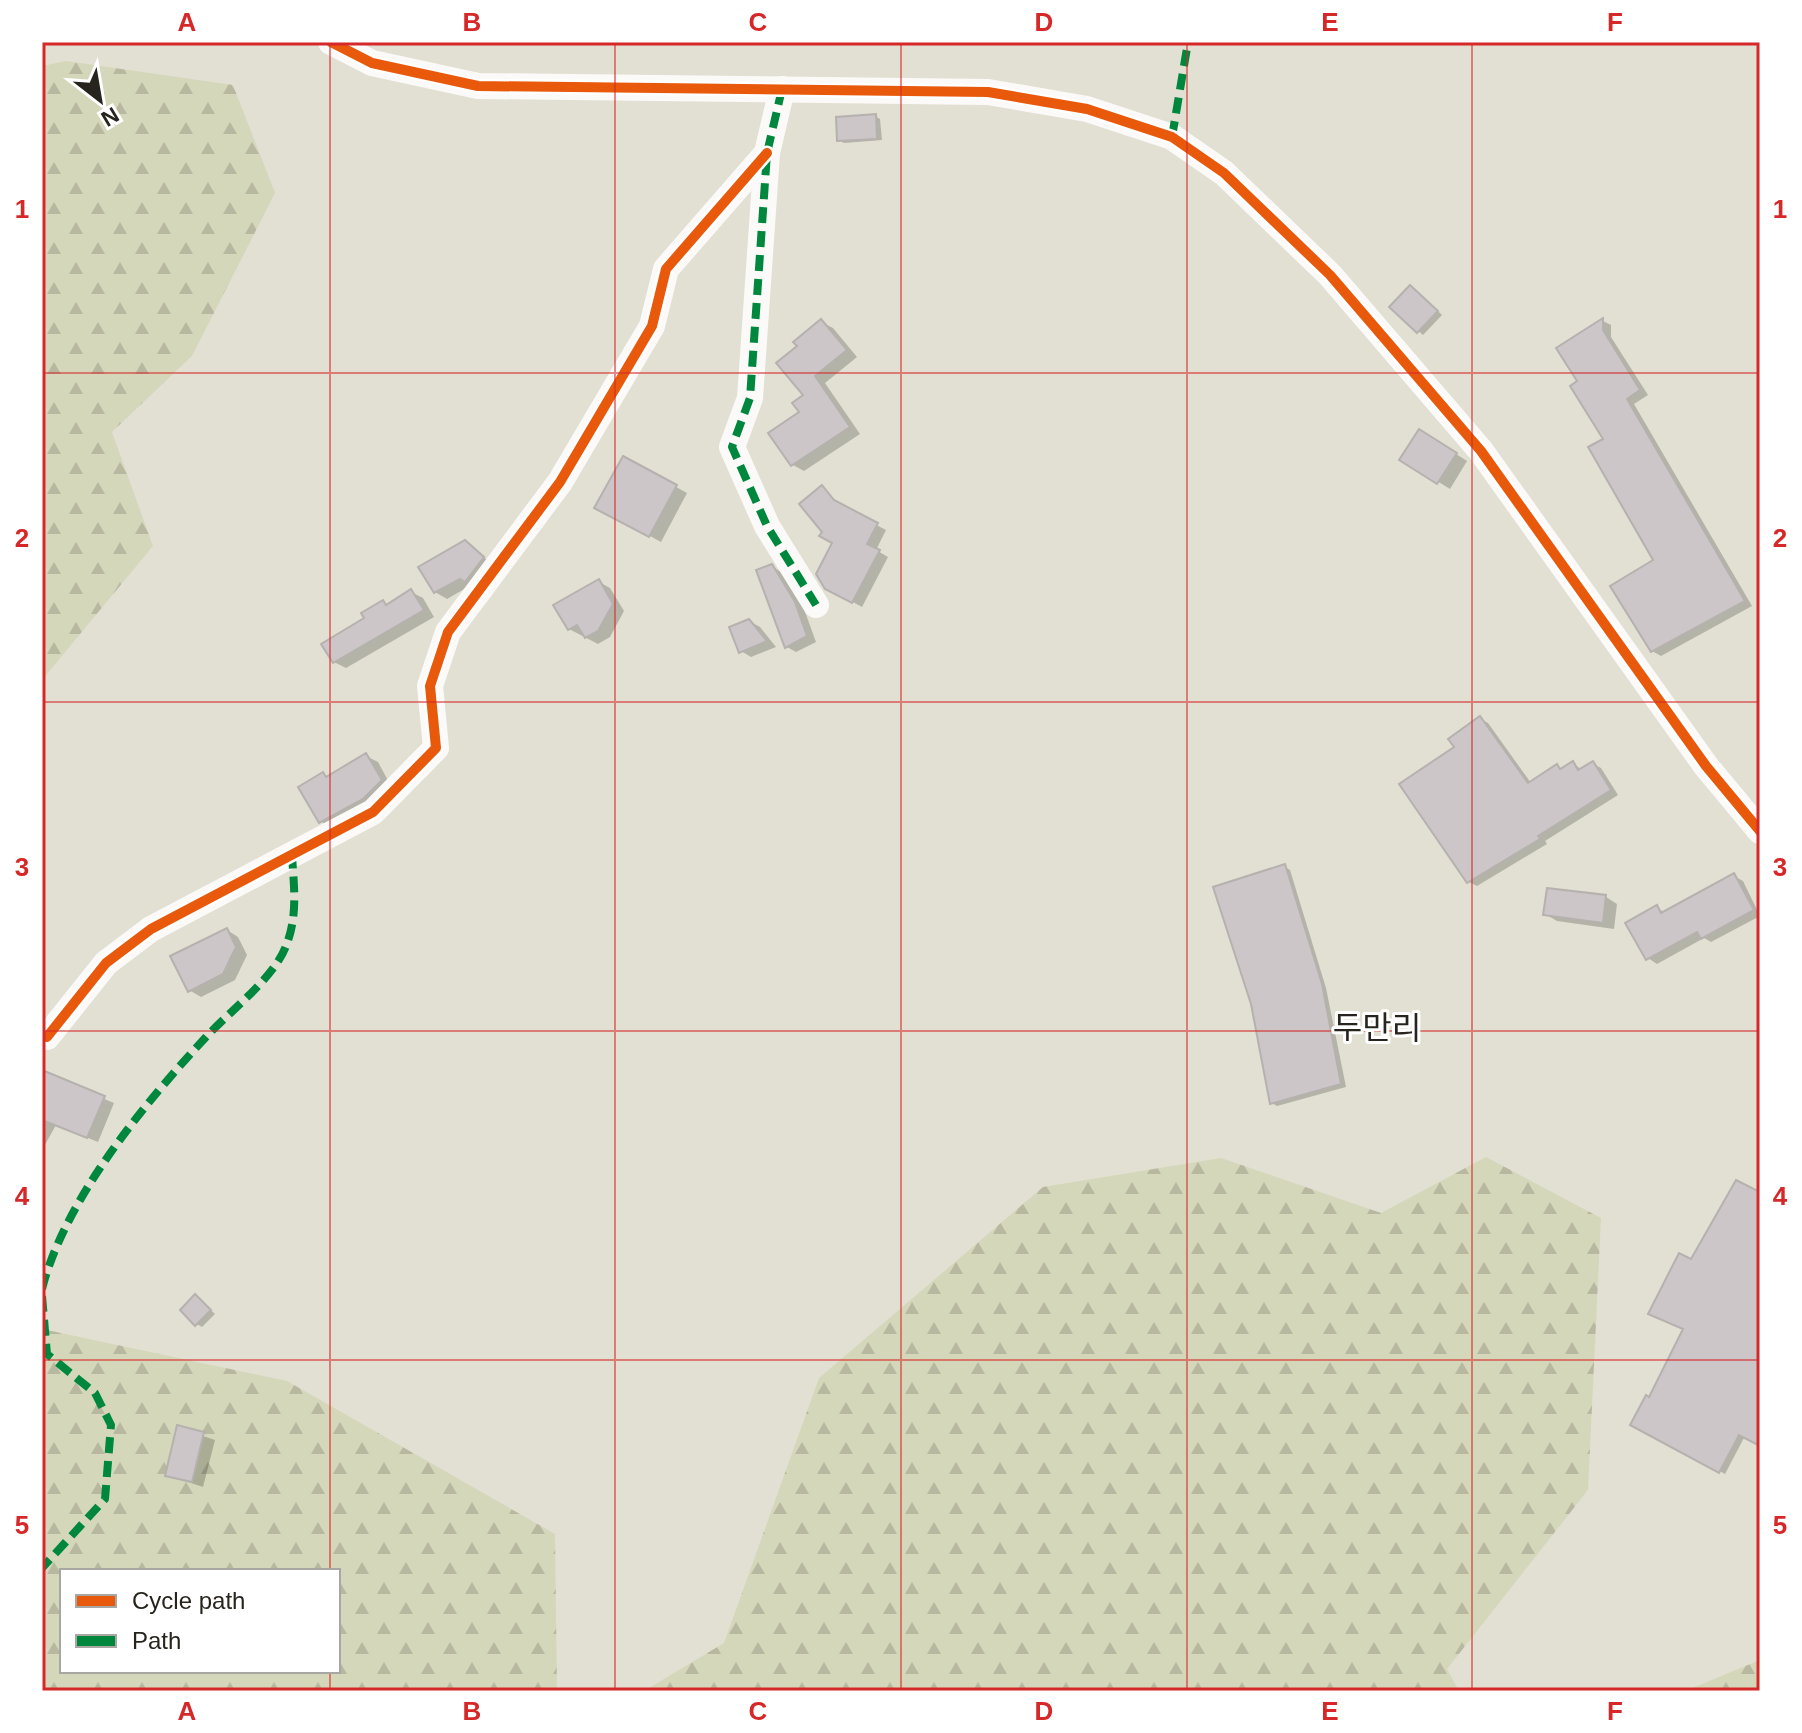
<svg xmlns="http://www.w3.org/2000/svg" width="1802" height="1733" viewBox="0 0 1802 1733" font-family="Arial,'Noto Sans KR',sans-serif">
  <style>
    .forest { fill: url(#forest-firs); fill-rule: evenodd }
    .shadow { fill: #0003 }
    .building { fill: #cdc6c8; stroke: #b5b1ae; stroke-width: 2 }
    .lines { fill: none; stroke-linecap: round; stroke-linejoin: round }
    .street { stroke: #fbfaf8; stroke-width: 26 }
    .quiet { stroke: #00873e; stroke-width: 8; stroke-dasharray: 16 8; stroke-linecap: butt }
    .cycleway-casing { stroke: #fff; stroke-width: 15 }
    .cycleway { stroke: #e8590c; stroke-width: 10 }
    .grid { fill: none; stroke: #d62828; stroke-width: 2; stroke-opacity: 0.55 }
    .labels { text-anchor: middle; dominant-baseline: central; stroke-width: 6; stroke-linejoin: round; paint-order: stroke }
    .quarter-label { font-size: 32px; fill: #26241c; stroke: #fff }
    .neatline { fill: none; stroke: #d62828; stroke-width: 3 }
    .grid-label { font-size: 26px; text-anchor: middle; font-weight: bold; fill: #d62828 }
  </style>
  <defs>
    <pattern id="forest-firs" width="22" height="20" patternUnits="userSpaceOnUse" patternTransform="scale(2)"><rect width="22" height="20" fill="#d5d7ba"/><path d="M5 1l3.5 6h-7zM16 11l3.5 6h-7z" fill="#b7b89f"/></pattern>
  </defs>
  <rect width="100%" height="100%" fill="#e2e0d2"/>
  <g class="forest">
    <path d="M 66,61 L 233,85 L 275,193 L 192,356 L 112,432 L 153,546 L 42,680 L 42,66 Z"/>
    <path d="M 1486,1157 L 1601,1218 L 1588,1490 L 1447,1669 L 1459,1691 L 644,1691 L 724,1643 L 819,1378 L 1043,1187 L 1221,1158 L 1381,1213 Z"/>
    <path d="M 42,1329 L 287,1381 L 555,1534 L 557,1691 L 42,1691 ZM 62,1571 L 338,1571 L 338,1671 L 62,1671 Z"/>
    <path d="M 1760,1660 L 1760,1691 L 1685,1691 Z"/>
  </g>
  <g class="shadow">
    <path d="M 875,116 L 880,119 L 882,140 L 844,143 L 839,140 Z"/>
    <path d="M 1415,290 L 1442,315 L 1423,335 L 1392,307 Z"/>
    <path d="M 1603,321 L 1611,325 L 1611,337 L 1648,395 L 1634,404 L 1752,606 L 1661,656 L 1652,651 L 1656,560 L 1580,382 L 1559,348 Z"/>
    <path d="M 821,322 L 833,328 L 857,357 L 825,383 L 860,434 L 804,471 L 793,465 L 771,433 L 802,413 L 806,396 L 800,346 Z"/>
    <path d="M 1431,438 L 1467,461 L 1450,489 L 1402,459 Z"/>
    <path d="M 624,458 L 687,493 L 661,542 L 597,507 Z"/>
    <path d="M 822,488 L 842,507 L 886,530 L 876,550 L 888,557 L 862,607 L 827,588 L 834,543 L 824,531 Z"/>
    <path d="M 465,543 L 494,565 L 473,584 L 447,599 L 435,592 Z"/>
    <path d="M 771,566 L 781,572 L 804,609 L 816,642 L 796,652 L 787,647 L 758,571 Z"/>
    <path d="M 599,582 L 610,588 L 624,611 L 610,637 L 598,644 L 569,629 Z"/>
    <path d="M 411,592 L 423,598 L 434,617 L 346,668 L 334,662 L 383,602 L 388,606 Z"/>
    <path d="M 749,621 L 760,627 L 776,647 L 751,657 L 741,651 Z"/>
    <path d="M 1480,719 L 1488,723 L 1531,783 L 1557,767 L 1562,770 L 1573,763 L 1582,770 L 1593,764 L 1601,768 L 1618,795 L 1545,841 L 1547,844 L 1477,886 L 1469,882 L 1456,747 Z"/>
    <path d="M 366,756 L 378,762 L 392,788 L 332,828 L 320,821 L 323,774 L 329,777 Z"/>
    <path d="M 1285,867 L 1290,870 L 1326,988 L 1346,1087 L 1277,1106 L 1272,1103 Z"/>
    <path d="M 1734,876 L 1743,881 L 1760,916 L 1711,942 L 1704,938 L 1657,964 L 1648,958 L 1657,908 L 1666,913 Z"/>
    <path d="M 1549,890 L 1606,897 L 1617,904 L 1614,929 L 1557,921 L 1545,914 Z"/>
    <path d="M 227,930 L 238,937 L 247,955 L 235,980 L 201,997 L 189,990 Z"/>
    <path d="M 42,1073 L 114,1103 L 98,1142 L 56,1125 L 42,1150 Z"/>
    <path d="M 1760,1194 L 1760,1444 L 1745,1436 L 1725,1474 L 1632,1424 L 1650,1400 L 1685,1329 L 1692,1261 Z"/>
    <path d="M 196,1296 L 215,1314 L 202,1327 L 197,1324 Z"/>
    <path d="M 179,1428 L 215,1440 L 203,1487 L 167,1475 Z"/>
  </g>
  <g class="building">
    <path d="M 876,114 L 877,139 L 837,141 L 836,117 Z"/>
    <path d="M 1410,285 L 1438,311 L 1417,333 L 1389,307 Z"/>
    <path d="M 1603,318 L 1603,330 L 1640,390 L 1627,399 L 1745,601 L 1651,652 L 1610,586 L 1653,560 L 1588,447 L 1603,439 L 1570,386 L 1577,381 L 1556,348 Z"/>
    <path d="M 821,319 L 847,350 L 815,376 L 850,427 L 791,466 L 768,433 L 799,412 L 792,403 L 803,395 L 776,363 L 797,346 L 793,342 Z"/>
    <path d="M 1419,429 L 1457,453 L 1437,484 L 1399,460 Z"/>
    <path d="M 623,456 L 677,485 L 649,537 L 594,508 Z"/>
    <path d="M 822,485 L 834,500 L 878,523 L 867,544 L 880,550 L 852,603 L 825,589 L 816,574 L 832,543 L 819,536 L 822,532 L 799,504 Z"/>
    <path d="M 465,540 L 484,557 L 465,582 L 460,579 L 434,593 L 418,567 Z"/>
    <path d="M 772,564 L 795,602 L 807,636 L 785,648 L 756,570 Z"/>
    <path d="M 599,579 L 613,604 L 598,631 L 585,638 L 577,625 L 568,630 L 553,605 Z"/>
    <path d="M 411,589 L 424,610 L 333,663 L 321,644 L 364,618 L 361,613 L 383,600 L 386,605 Z"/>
    <path d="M 749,619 L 767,641 L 739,653 L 729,627 Z"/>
    <path d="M 1480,716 L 1528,783 L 1557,764 L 1560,769 L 1573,761 L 1578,770 L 1593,761 L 1611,790 L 1538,836 L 1540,839 L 1467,883 L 1399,784 L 1454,747 L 1448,739 Z"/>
    <path d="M 366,753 L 382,780 L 363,799 L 319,823 L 298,787 L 323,772 L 326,777 Z"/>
    <path d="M 1285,864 L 1322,984 L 1341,1084 L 1270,1104 L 1251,1004 L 1213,887 Z"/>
    <path d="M 1734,873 L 1754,910 L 1701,939 L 1697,932 L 1646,960 L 1625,923 L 1657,905 L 1661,913 Z"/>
    <path d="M 1547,888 L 1606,895 L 1603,923 L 1543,915 Z"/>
    <path d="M 227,928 L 236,947 L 223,974 L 188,992 L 170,956 Z"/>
    <path d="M 42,1070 L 105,1096 L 87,1138 L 42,1120 Z"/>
    <path d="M 1736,1180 L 1760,1192 L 1760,1446 L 1739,1435 L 1719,1473 L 1630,1425 L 1646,1395 L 1649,1397 L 1683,1329 L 1648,1314 L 1679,1253 L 1691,1259 Z"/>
    <path d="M 195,1294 L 211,1310 L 195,1326 L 180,1310 Z"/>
    <path d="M 177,1425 L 204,1432 L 192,1482 L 165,1476 Z"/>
  </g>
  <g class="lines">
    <g class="street">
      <path d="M 331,42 L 372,63 L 478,86 L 988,92 L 1087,109 L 1172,137 L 1224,173 L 1330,275 L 1481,451 L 1706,766 L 1760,831"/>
      <path d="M 782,89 L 767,153 L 750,398 L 732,447 L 767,526 L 816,605"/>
      <path d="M 47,1037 L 106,963 L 151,929 L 373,812 L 436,748 L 430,686 L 448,632 L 560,482 L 652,326 L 666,269 L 767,153"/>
    </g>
    <g class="quiet">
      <path d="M 782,89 L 767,153 L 750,398 L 732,447 L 767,526 L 816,605"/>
      <path d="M 1172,137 L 1188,42"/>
      <path d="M 42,1289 C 65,1199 144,1104 206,1037 C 230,1011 274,978 286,946 C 298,916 294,887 292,856"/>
      <path d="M 42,1296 L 47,1354 L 95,1393 L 111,1425 L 105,1499 L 42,1568"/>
    </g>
    <defs>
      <g id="cycleway">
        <path d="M 331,42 L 372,63 L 478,86 L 988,92 L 1087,109 L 1172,137 L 1224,173 L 1330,275 L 1481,451 L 1706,766 L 1760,831"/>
        <path d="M 47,1037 L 106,963 L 151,929 L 373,812 L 436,748 L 430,686 L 448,632 L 560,482 L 652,326 L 666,269 L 767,153"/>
      </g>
    </defs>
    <use href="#cycleway" class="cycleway-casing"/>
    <use href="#cycleway" class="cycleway"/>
  </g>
  <path class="grid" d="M 330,42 L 330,1571M 615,42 L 615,1691M 901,42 L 901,1691M 1187,42 L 1187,1691M 1472,42 L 1472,1691M 42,373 L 1760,373M 42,702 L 1760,702M 42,1031 L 1760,1031M 42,1360 L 1760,1360M 330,1671 L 330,1691"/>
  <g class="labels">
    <g class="quarter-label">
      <text x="1377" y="1028">두만리</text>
    </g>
  </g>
  <rect width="1802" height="1733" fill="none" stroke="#ffffff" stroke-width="88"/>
  <rect x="60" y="1569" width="280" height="104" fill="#ffffff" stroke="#a8a7a4" stroke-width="2"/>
  <rect x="76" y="1595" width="40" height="12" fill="#e8590c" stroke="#a8a7a4" stroke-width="2"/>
  <text x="132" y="1609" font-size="24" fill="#26241c">Cycle path</text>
  <rect x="76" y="1635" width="40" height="12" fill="#00873e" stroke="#a8a7a4" stroke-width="2"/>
  <text x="132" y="1649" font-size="24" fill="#26241c">Path</text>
  <g transform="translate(100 100) rotate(149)" stroke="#ffffff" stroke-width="6" paint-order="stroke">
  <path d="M0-6L14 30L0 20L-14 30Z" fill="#26241c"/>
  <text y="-12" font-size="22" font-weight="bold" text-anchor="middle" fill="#26241c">N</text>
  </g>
  <rect x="44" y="44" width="1714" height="1645" class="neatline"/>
  <g class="grid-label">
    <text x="187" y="31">A</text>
    <text x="472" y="31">B</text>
    <text x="758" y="31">C</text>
    <text x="1044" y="31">D</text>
    <text x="1330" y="31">E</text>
    <text x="1615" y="31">F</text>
    <text x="22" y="218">1</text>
    <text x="1780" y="218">1</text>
    <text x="22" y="547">2</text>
    <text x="1780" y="547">2</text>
    <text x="22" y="876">3</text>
    <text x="1780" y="876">3</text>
    <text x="22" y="1205">4</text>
    <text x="1780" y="1205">4</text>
    <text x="22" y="1534">5</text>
    <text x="1780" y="1534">5</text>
    <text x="187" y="1720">A</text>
    <text x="472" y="1720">B</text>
    <text x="758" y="1720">C</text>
    <text x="1044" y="1720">D</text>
    <text x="1330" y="1720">E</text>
    <text x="1615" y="1720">F</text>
  </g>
</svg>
